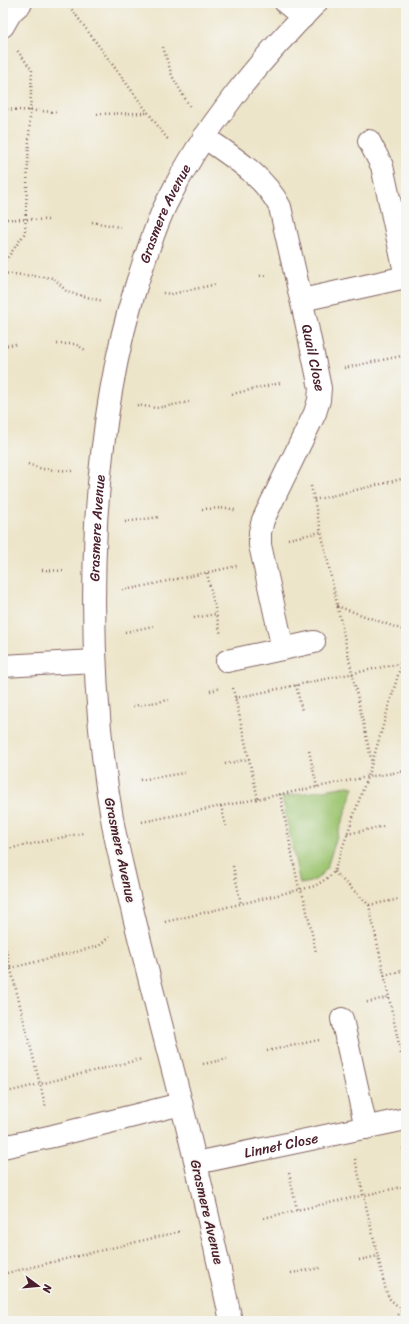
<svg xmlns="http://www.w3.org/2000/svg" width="409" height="1324" viewBox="0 0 409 1324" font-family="Sriracha,sans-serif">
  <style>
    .green { fill: #9cc470; stroke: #73724e }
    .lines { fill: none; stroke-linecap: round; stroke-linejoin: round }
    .street-casing { stroke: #836462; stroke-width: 24 }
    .path { stroke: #836462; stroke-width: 2.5; stroke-dasharray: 1 3; stroke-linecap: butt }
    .street { stroke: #fff; stroke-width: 22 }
    .labels { text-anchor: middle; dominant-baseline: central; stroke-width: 3; stroke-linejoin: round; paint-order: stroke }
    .street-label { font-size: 14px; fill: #4a1f2b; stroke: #f6f6f2 }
  </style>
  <rect width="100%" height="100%" fill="#f6f6f2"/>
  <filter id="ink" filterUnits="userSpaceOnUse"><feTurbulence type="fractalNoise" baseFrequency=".025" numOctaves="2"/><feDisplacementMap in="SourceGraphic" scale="8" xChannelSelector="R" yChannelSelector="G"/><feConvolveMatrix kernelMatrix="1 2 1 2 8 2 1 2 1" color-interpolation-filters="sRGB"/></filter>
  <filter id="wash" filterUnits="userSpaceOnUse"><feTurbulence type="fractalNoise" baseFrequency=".012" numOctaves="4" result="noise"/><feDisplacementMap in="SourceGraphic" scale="16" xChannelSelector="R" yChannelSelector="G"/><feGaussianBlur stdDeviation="0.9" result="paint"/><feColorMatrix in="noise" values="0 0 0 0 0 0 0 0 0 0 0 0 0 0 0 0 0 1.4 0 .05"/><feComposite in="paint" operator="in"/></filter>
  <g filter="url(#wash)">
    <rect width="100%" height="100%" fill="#ede5c9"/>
    <path class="green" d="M 348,786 L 354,787 L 327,867 C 320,879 314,882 300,884 L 282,797 Z"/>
  </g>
  <g filter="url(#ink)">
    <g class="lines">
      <defs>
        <g id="street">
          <path d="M 286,3 L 303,17"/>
          <path d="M 3,26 L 11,12 L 21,3"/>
          <path id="s1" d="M 204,137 C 233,157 264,176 280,207 L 306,321 L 320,388 L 319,400 L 315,413 L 263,520 L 260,532 L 260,545 L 283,649"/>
          <path d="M 369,141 L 382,166 L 406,277"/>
          <path d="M 302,300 L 406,277"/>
          <path d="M 227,661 L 314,642"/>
          <path d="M 3,666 L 95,661"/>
          <path d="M 342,1019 L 366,1128"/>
          <path d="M 3,1147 L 53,1136 L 181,1104"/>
          <path id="s2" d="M 196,1163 L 406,1119"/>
          <path id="s3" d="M 231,1321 C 212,1232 192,1143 169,1055 C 155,1001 141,947 128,892 C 123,869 117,847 113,824 C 95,724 91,624 96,524 C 101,442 112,361 137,283 C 146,256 154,229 166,204 C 203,128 257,63 316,3"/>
        </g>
      </defs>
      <use href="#street" class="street-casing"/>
      <g class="path">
        <path d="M 67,3 L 169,141"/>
        <path d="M 154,3 L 155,7"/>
        <path d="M 163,47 L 172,76 L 190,107"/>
        <path d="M 3,109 L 56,112"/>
        <path d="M 97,114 L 147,113"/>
        <path d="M 3,219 L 51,220"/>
        <path d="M 92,222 L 120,227"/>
        <path d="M 3,264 L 25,233 L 32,70 L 16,49"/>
        <path d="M 3,273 L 54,278 L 67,292 L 103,301"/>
        <path d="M 260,276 L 267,275"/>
        <path d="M 163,293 L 172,294 L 217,284"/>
        <path d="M 57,344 L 75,344 L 87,351"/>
        <path d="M 3,346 L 16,344"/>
        <path d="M 344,368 L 406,355"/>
        <path d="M 232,394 L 280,383"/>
        <path d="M 137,405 L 156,408 L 189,402"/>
        <path d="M 28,464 L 42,469 L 73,471"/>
        <path d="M 311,486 L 372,763"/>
        <path d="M 314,500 L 406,478"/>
        <path d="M 202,509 L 228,508 L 237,511"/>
        <path d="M 125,522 L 159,517"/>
        <path d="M 288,539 L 321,532"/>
        <path d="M 42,570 L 65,571"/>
        <path d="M 207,573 L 221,635"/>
        <path d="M 122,589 L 130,589 L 237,566"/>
        <path d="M 337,606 L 406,631"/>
        <path d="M 194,618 L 216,614"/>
        <path d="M 125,632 L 153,626"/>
        <path d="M 296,685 L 302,711"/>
        <path d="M 233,688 L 258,799"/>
        <path d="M 210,691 L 221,688"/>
        <path d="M 235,698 L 402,663"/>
        <path d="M 133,706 L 169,700"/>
        <path d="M 309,751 L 317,787"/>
        <path d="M 225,764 L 249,759"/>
        <path d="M 140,780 L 184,773"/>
        <path d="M 280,794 L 298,884 L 304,898 L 316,952"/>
        <path d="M 221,806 L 226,826"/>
        <path d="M 142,822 L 367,777 L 406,771"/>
        <path d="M 347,834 L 384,826"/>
        <path d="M 3,850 L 83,833"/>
        <path d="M 233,866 L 241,904"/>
        <path d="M 334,872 L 369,905 L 389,997 L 364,1003"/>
        <path d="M 369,905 L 400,899"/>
        <path d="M 165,922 L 315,886 L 329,877 L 334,872 L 372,763 L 406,648"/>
        <path d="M 3,938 L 46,1108"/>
        <path d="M 3,970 L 99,946 L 109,937"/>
        <path d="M 384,975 L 406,970"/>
        <path d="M 389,998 L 401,1054 L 406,1053"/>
        <path d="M 267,1051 L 319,1040"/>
        <path d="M 203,1064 L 227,1059"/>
        <path d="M 3,1093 L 142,1059"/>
        <path d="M 403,1148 L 406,1163"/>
        <path d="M 355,1159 L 386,1291 L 390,1299 L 406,1314"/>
        <path d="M 289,1173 L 297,1210 L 406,1186"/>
        <path d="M 264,1218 L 297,1210"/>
        <path d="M 359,1260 L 378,1256"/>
        <path d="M 291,1273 L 320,1268"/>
        <path d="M 3,1274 L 182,1231"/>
        <path d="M 393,1321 L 406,1306"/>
      </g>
      <use href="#street" class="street"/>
    </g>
  </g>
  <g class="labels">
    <g class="street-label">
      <text stroke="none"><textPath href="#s3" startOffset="1132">Grasmere Avenue</textPath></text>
      <text stroke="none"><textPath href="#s1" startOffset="259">Quail Close</textPath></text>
      <text stroke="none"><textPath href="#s3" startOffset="808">Grasmere Avenue</textPath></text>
      <text transform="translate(120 850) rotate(78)">Grasmere Avenue</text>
      <text stroke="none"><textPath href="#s2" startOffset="87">Linnet Close</textPath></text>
      <text transform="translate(207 1212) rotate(77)">Grasmere Avenue</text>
    </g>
  </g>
  <rect width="409" height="1324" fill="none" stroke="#f6f6f2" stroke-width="16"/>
  <g transform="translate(38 1286) rotate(106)" stroke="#f6f6f2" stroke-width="3" paint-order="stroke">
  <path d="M0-3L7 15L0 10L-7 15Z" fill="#4a1f2b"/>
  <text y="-6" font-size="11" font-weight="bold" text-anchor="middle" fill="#4a1f2b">N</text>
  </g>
</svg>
